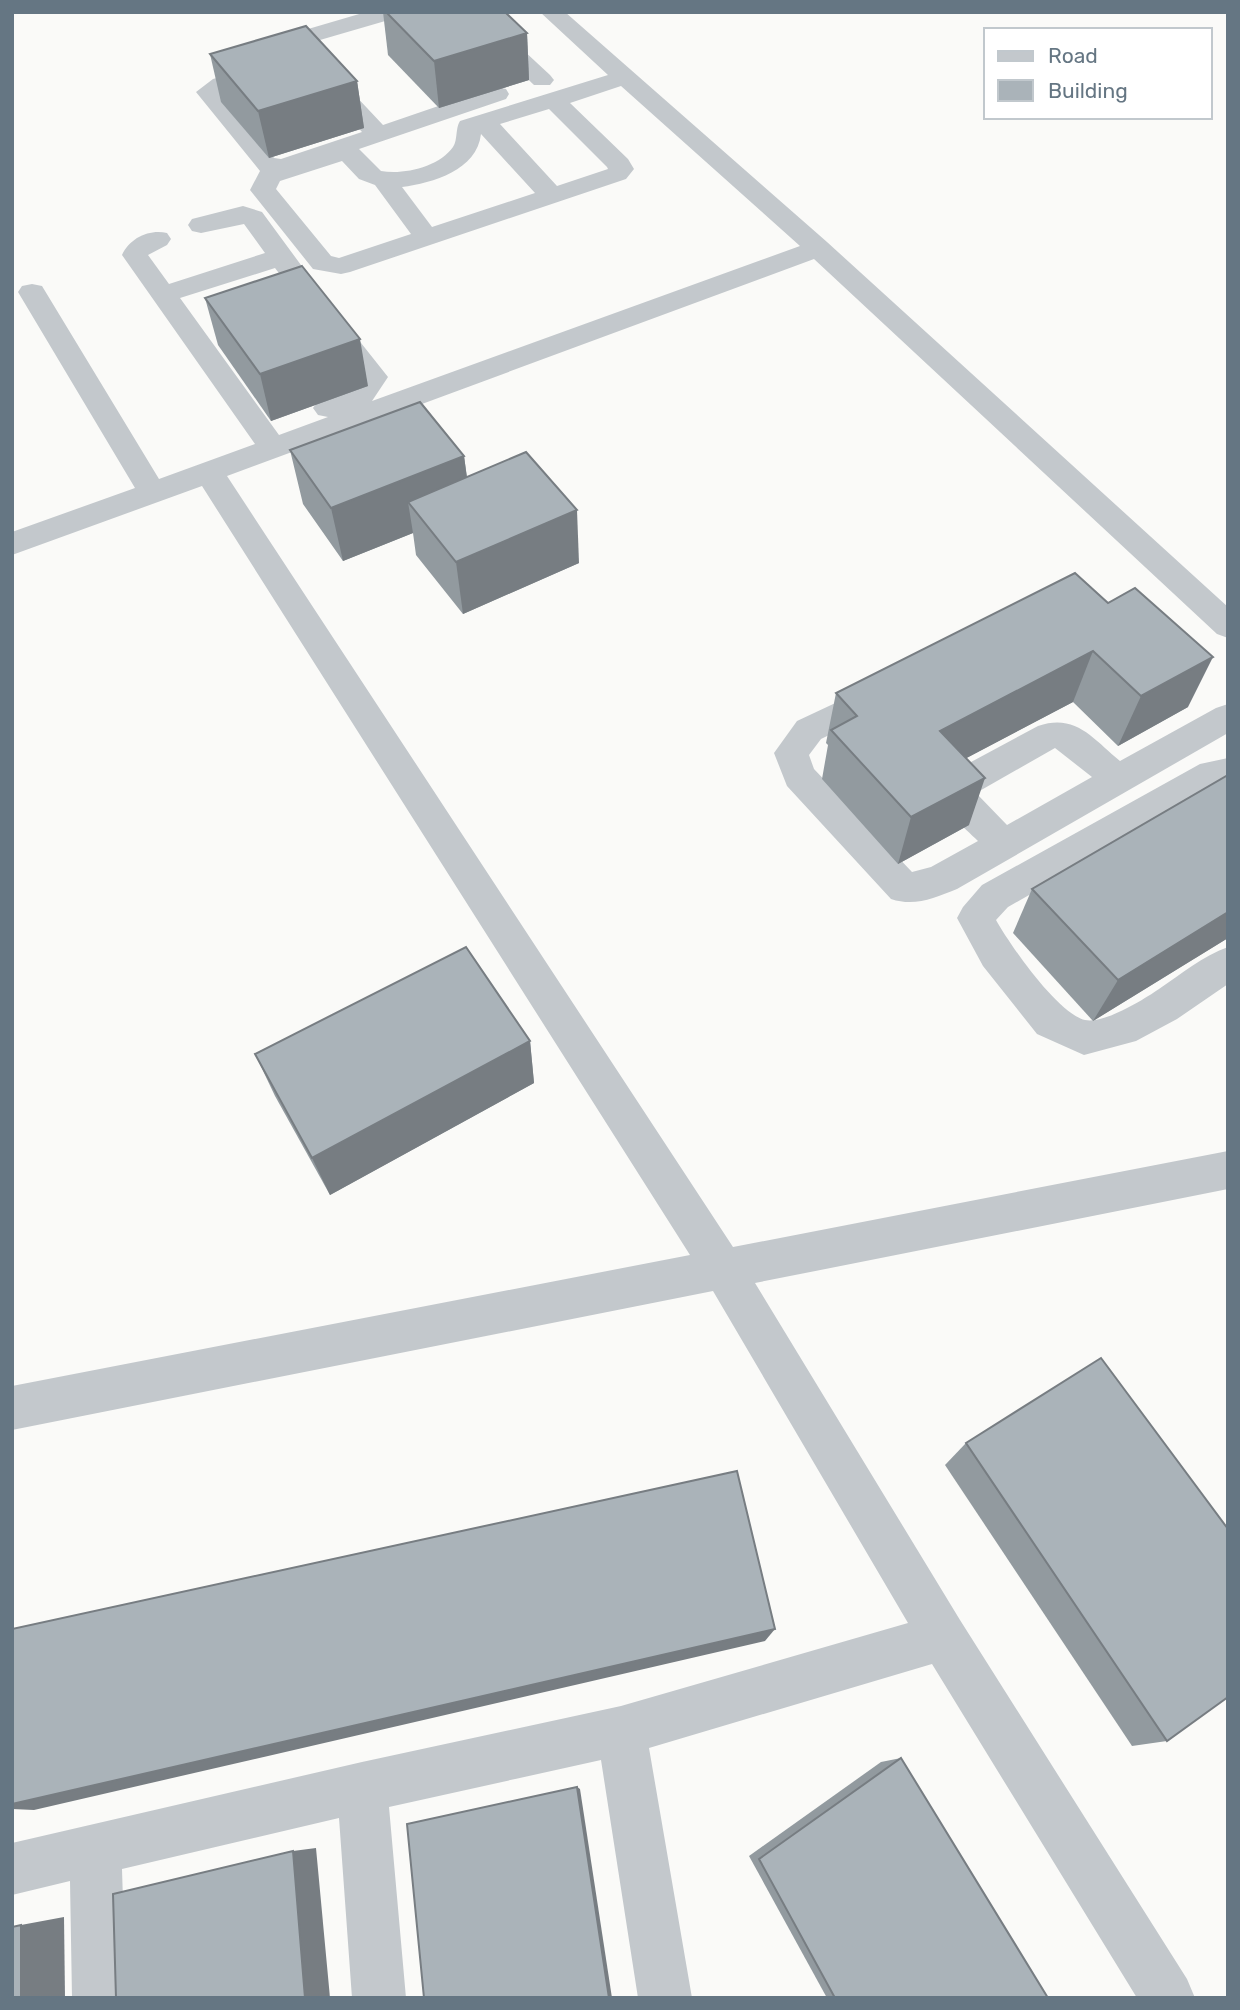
<svg xmlns="http://www.w3.org/2000/svg" width="1240" height="2010" viewBox="0 0 1240 2010" font-family="Rubik,sans-serif">
  <style>
    .lines { fill: none; stroke-linecap: round; stroke-linejoin: round }
    .minor { fill: #c3c8cc; fill-rule: evenodd }
    .wall { fill: #929a9f }
    .shaded-wall { fill: #777d82 }
    .building { fill: #aab3b9; stroke: #777d82; stroke-width: 2 }
  </style>
  <rect width="100%" height="100%" fill="#fafaf8"/>
  <g class="lines">
    <g class="minor">
      <path d="M 366,12 L 402,12 L 399,17 L 265,56 L 257,54 L 253,49 L 257,44 Z"/>
      <path d="M 457,12 L 482,12 L 550,75 L 554,80 L 550,85 L 534,85 Z"/>
      <path d="M 540,12 L 565,12 L 827,242 L 1228,607 L 1228,638 L 1217,634 L 814,259 L 227,476 L 733,1247 L 1228,1151 L 1228,1189 L 755,1283 L 960,1620 L 1187,1979 L 1195,1998 L 1137,1998 L 932,1664 L 649,1748 L 692,1998 L 638,1998 L 601,1760 L 389,1807 L 406,1998 L 352,1998 L 339,1818 L 122,1869 L 126,1998 L 72,1998 L 70,1881 L 12,1895 L 12,1843 L 362,1762 L 621,1706 L 908,1623 L 713,1291 L 12,1430 L 12,1386 L 690,1255 L 202,486 L 12,555 L 12,532 L 135,488 L 18,292 L 22,286 L 32,284 L 42,286 L 159,479 L 255,444 L 122,255 C 130,238 149,229 167,233 L 171,239 L 167,245 L 148,255 L 169,284 L 265,253 L 244,224 L 201,233 L 192,231 L 188,225 L 192,219 L 243,206 L 262,212 L 323,295 L 388,377 L 372,401 L 800,246 L 621,86 L 570,103 L 628,159 L 634,169 L 626,179 L 350,272 L 341,274 L 313,269 L 250,190 L 260,171 L 196,92 L 213,79 L 266,64 L 274,66 L 278,71 L 274,76 L 222,94 L 274,158 L 281,159 L 362,132 L 320,85 L 316,80 L 320,75 L 336,75 L 383,125 L 488,89 L 497,87 L 506,89 L 509,94 L 506,99 L 359,149 L 381,171 C 404,175 439,167 453,147 C 458,139 455,129 460,121 L 608,75 ZM 549,109 L 607,167 L 608,169 L 557,186 L 500,124 ZM 481,134 L 535,193 L 432,227 L 402,187 C 433,183 477,170 481,134 ZM 342,161 L 359,179 L 375,185 L 411,234 L 339,258 L 331,256 L 276,189 L 280,181 ZM 275,268 L 359,378 C 350,397 324,392 313,408 L 318,415 L 328,417 L 279,435 L 180,298 Z"/>
      <path d="M 878,683 L 890,687 L 895,696 L 890,705 L 821,739 L 809,755 L 814,769 L 912,872 L 931,867 L 978,841 C 961,824 931,803 945,776 L 1038,726 C 1076,713 1093,739 1120,761 L 1216,708 L 1228,704 L 1228,733 L 957,889 C 934,898 915,907 891,899 L 787,786 L 774,753 L 797,721 ZM 1055,748 L 1092,777 L 1007,825 L 976,793 Z"/>
      <path d="M 1228,758 L 1228,786 L 1219,787 L 1008,907 L 996,920 C 1010,945 1058,1014 1085,1020 C 1104,1024 1143,1000 1159,989 C 1181,974 1203,956 1228,947 L 1228,984 L 1177,1019 L 1136,1041 L 1084,1055 L 1037,1034 L 983,966 L 957,918 L 963,907 L 982,885 L 1200,764 Z"/>
    </g>
  </g>
  <g class="wall">
    <path d="M 383,12 L 505,12 L 527,33 L 529,80 L 439,108 L 388,55 Z"/>
    <path d="M 210,54 L 357,81 L 364,128 L 269,158 L 221,102 Z"/>
    <path d="M 205,298 L 368,386 L 271,421 L 218,345 Z"/>
    <path d="M 290,450 L 464,456 L 467,477 L 579,563 L 463,614 L 416,555 L 413,533 L 343,561 L 303,504 Z"/>
    <path d="M 1075,573 L 1188,707 L 1118,746 L 1073,702 L 966,758 L 969,825 L 898,864 L 822,779 L 828,745 L 826,743 L 836,693 Z"/>
    <path d="M 1032,889 L 1228,938 L 1093,1021 L 1013,933 Z"/>
    <path d="M 530,1041 L 534,1083 L 330,1195 L 275,1096 L 255,1054 Z"/>
    <path d="M 966,1443 L 1167,1741 L 1132,1746 L 945,1465 Z"/>
    <path d="M 901,1758 L 1048,1998 L 827,1998 L 749,1856 L 881,1762 Z"/>
  </g>
  <g class="shaded-wall">
    <path d="M 527,33 L 529,80 L 439,108 L 434,61 Z"/>
    <path d="M 357,81 L 364,128 L 269,158 L 258,111 Z"/>
    <path d="M 360,339 L 368,386 L 271,421 L 260,374 Z"/>
    <path d="M 464,456 L 471,509 L 408,502 L 413,533 L 343,561 L 331,508 Z"/>
    <path d="M 577,510 L 579,563 L 463,614 L 456,562 Z"/>
    <path d="M 1093,651 L 1073,702 L 925,780 L 940,731 Z"/>
    <path d="M 1213,657 L 1188,707 L 1118,746 L 1141,696 Z"/>
    <path d="M 985,778 L 969,825 L 898,864 L 911,817 Z"/>
    <path d="M 1228,912 L 1228,938 L 1093,1021 L 1118,980 Z"/>
    <path d="M 530,1041 L 534,1083 L 330,1195 L 312,1158 Z"/>
    <path d="M 775,1629 L 765,1641 L 34,1810 L 12,1809 L 12,1804 Z"/>
    <path d="M 577,1787 L 580,1789 L 612,1998 L 609,1998 Z"/>
    <path d="M 316,1848 L 330,1998 L 305,1998 L 293,1851 Z"/>
    <path d="M 64,1917 L 65,1998 L 21,1998 L 21,1925 Z"/>
  </g>
  <g class="building">
    <path d="M 386,12 L 505,12 L 527,33 L 434,61 Z"/>
    <path d="M 306,26 L 357,81 L 258,111 L 210,54 Z"/>
    <path d="M 302,266 L 360,339 L 260,374 L 205,298 Z"/>
    <path d="M 420,402 L 464,456 L 331,508 L 290,450 Z"/>
    <path d="M 526,452 L 577,510 L 456,562 L 408,502 Z"/>
    <path d="M 1075,573 L 1108,603 L 1135,588 L 1213,657 L 1141,696 L 1093,651 L 940,731 L 985,778 L 911,817 L 831,730 L 857,716 L 836,693 Z"/>
    <path d="M 1228,775 L 1228,912 L 1118,980 L 1032,889 Z"/>
    <path d="M 466,947 L 530,1041 L 312,1158 L 255,1054 Z"/>
    <path d="M 1101,1358 L 1228,1529 L 1228,1697 L 1167,1741 L 966,1443 Z"/>
    <path d="M 737,1471 L 775,1629 L 12,1804 L 12,1629 Z"/>
    <path d="M 901,1758 L 1048,1998 L 835,1998 L 759,1859 Z"/>
    <path d="M 577,1787 L 609,1998 L 424,1998 L 407,1824 Z"/>
    <path d="M 293,1851 L 305,1998 L 116,1998 L 113,1894 Z"/>
    <path d="M 21,1925 L 21,1998 L 12,1998 L 12,1927 Z"/>
  </g>
  <rect width="1240" height="2010" fill="none" stroke="#657683" stroke-width="28"/>
  <rect x="984" y="28" width="228" height="91" fill="#ffffff" stroke="#c1c8cd" stroke-width="2"/>
  <rect x="998" y="51" width="35" height="10" fill="#c3c8cc" stroke="#c1c8cd" stroke-width="2"/>
  <text x="1048" y="63" font-size="21" fill="#657683">Road</text>
  <rect x="998" y="80" width="35" height="21" fill="#aab3b9" stroke="#c1c8cd" stroke-width="2"/>
  <text x="1048" y="98" font-size="21" fill="#657683">Building</text>
</svg>
